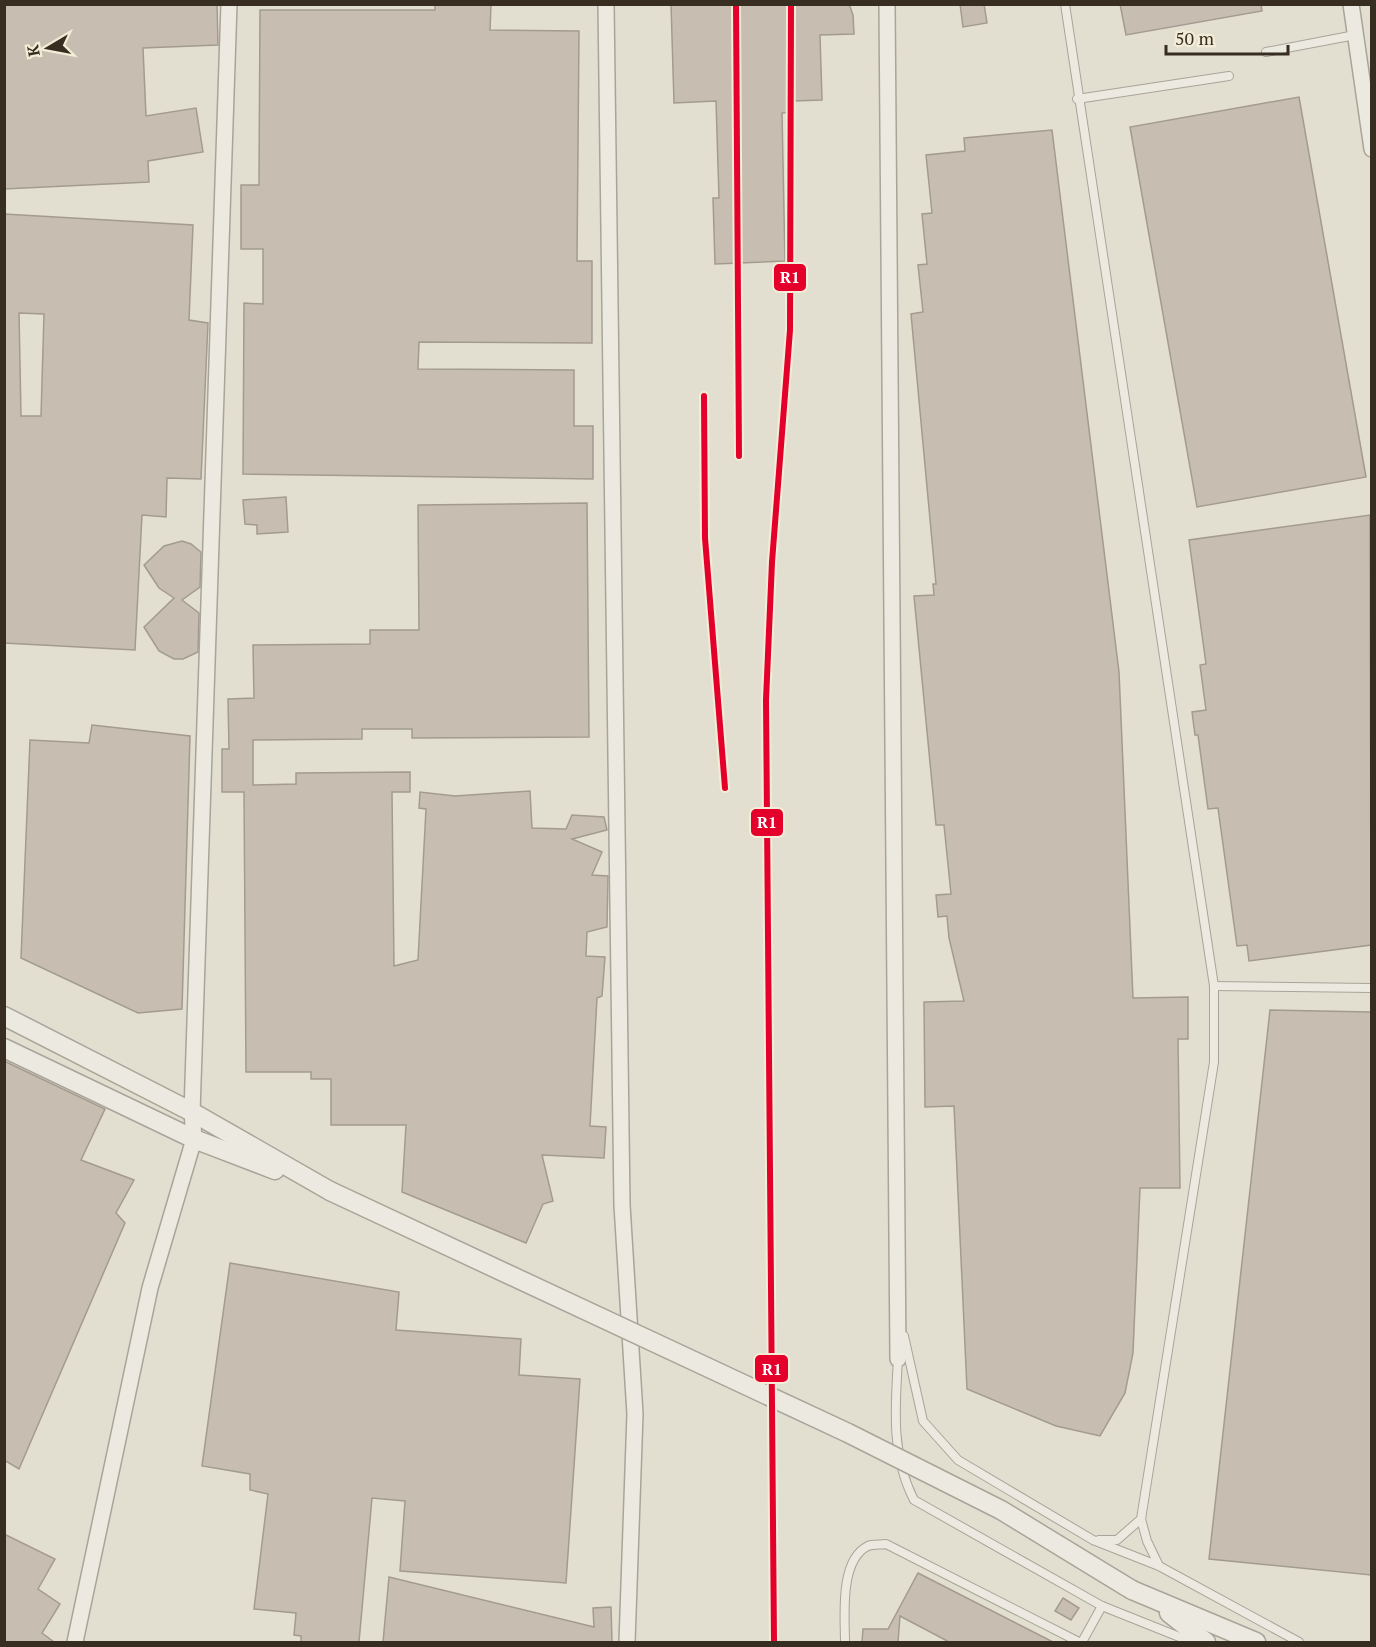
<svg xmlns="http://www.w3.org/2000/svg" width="1376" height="1647" viewBox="0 0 1376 1647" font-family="'PT Serif',serif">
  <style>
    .building { fill: #c7beb1; stroke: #a39b8f; stroke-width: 1.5; fill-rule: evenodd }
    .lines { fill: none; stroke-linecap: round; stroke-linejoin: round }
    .service-casing { stroke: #a9a499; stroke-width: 10 }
    .minor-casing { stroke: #a9a499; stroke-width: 18 }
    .tertiary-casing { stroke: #a9a499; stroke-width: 21 }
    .service { stroke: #ece9e1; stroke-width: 8 }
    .minor { stroke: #ece9e1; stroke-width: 15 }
    .tertiary { stroke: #ece9e1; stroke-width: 18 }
    .tertiary-bridge-casing { stroke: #a9a499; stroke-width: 21; stroke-linecap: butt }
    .tertiary-bridge { stroke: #ece9e1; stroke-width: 18 }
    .rail-1-casing { stroke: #f3edd7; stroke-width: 10 }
    .rail-1 { stroke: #e4002b; stroke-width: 6 }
    .line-badge { stroke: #f3edd7; stroke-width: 2 }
    .badge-label { font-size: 16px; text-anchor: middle; font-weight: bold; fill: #fff }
  </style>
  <rect width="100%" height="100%" fill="#e3dfd0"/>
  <g class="building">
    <path d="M 4,4 L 217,4 L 218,45 L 143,48 L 146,116 L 196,108 L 203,152 L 148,161 L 149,182 L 4,189 Z"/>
    <path d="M 435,4 L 491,4 L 490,30 L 579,31 L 577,261 L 592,261 L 592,343 L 419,342 L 418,369 L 574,370 L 574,426 L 593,426 L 593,479 L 243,474 L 244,303 L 263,304 L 263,249 L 241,249 L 241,185 L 259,185 L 260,10 L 435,10 Z"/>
    <path d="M 671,4 L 849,4 L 853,15 L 854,34 L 820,35 L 822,100 L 793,101 L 794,112 L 782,113 L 785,261 L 715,264 L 713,198 L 719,198 L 716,101 L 674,103 Z"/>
    <path d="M 960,4 L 984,4 L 987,23 L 963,27 Z"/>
    <path d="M 1120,4 L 1261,4 L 1262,11 L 1126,35 Z"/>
    <path d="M 1299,97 L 1366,477 L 1197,507 L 1130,127 Z"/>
    <path d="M 1052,130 L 1119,672 L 1133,998 L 1188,997 L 1188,1039 L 1178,1039 L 1180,1188 L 1140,1188 L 1133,1353 L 1125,1393 L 1100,1436 L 1056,1426 L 967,1389 L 954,1106 L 925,1107 L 924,1002 L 964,1001 L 949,938 L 947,916 L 938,917 L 936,895 L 951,894 L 944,825 L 936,825 L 914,596 L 934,595 L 933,584 L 936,584 L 911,314 L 923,312 L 918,265 L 927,264 L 922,214 L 932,213 L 926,155 L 965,151 L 964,138 Z"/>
    <path d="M 4,214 L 193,225 L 189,320 L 208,323 L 201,479 L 167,478 L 166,517 L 142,515 L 135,650 L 4,643 ZM 19,313 L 44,314 L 41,416 L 21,416 Z"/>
    <path d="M 286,497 L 288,532 L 257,534 L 257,525 L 245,524 L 243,500 Z"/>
    <path d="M 587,503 L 589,737 L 412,738 L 412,729 L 362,729 L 362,739 L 253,740 L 253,785 L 296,784 L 296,773 L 410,772 L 410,792 L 392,792 L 394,966 L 418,960 L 426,809 L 419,808 L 420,792 L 455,796 L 530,791 L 532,828 L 566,829 L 572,815 L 604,817 L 607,830 L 572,839 L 602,852 L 592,875 L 608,876 L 607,927 L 587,932 L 586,956 L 605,957 L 602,996 L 597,998 L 590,1126 L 606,1127 L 604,1158 L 542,1155 L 553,1201 L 543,1204 L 526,1243 L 402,1192 L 406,1125 L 331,1125 L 331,1079 L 311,1079 L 311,1072 L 246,1072 L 244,792 L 222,792 L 222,749 L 229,749 L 228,699 L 254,698 L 253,645 L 370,644 L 370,630 L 419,630 L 418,505 Z"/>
    <path d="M 1370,515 L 1371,945 L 1249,961 L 1247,945 L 1237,946 L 1218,808 L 1208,809 L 1198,735 L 1195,735 L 1192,712 L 1206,710 L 1200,665 L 1206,664 L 1189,540 Z"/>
    <path d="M 182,541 L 191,544 L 201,552 L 200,587 L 182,600 L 199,613 L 198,652 L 183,659 L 174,659 L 159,651 L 144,627 L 174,598 L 159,588 L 144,565 L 164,546 Z"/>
    <path d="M 92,725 L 190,736 L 182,1009 L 138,1013 L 21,958 L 30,740 L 89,743 Z"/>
    <path d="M 1270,1010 L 1371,1012 L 1371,1575 L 1209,1559 Z"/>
    <path d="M 4,1061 L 105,1109 L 81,1160 L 134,1180 L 116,1213 L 125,1223 L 19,1469 L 4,1460 Z"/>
    <path d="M 230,1263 L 399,1292 L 396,1330 L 521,1339 L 519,1375 L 580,1379 L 566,1583 L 400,1571 L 405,1501 L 372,1498 L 359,1642 L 301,1642 L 301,1636 L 294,1635 L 296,1613 L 254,1609 L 268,1494 L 250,1490 L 250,1474 L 202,1466 Z"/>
    <path d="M 4,1534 L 55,1559 L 38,1589 L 60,1604 L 42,1633 L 54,1642 L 4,1642 Z"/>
    <path d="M 918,1573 L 1053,1642 L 949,1642 L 900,1616 L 898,1642 L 862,1642 L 863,1629 L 888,1629 Z"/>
    <path d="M 389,1577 L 594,1627 L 593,1608 L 611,1607 L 612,1642 L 383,1642 Z"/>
    <path d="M 1063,1598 L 1079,1608 L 1071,1620 L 1055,1611 Z"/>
  </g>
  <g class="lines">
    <defs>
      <g id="service">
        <path d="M 1065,4 L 1214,986 L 1214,1062 L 1141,1519 L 1147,1541 L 1159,1566"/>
        <path d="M 1266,52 L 1355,35"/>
        <path d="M 1077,99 L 1229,76"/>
        <path d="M 1214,986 L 1372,988"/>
        <path d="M 904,1336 L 923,1421 L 958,1460 L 1093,1540 L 1159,1566 L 1299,1642"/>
        <path d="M 898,1359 C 895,1408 891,1455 914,1500 L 1102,1606 L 1192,1642"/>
        <path d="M 1099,1540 L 1117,1540 L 1141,1519"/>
        <path d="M 845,1642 C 845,1617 839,1560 868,1546 C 873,1544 881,1545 886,1544 L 1079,1642"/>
        <path d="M 1082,1642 L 1102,1606"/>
      </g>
      <g id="minor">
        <path d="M 606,4 L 622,1205 L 635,1414 L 627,1642"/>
        <path d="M 887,4 L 898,1359"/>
        <path d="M 1351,4 L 1372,149"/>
        <path d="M 75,1642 L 150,1288 L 194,1139 L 192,1112 L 229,4"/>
      </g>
      <g id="tertiary">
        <path d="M 4,1016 L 192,1112 L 330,1191"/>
        <path d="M 4,1048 L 194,1139 L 275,1170"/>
        <path d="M 1132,1590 L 1256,1642"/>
        <path d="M 1169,1613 L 1206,1642"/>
      </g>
    </defs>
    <use href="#service" class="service-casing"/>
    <use href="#minor" class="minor-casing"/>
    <use href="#tertiary" class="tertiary-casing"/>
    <use href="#service" class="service"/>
    <use href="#minor" class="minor"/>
    <use href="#tertiary" class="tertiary"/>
    <defs>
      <path id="tertiary-bridge" d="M 330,1191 L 848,1433 L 1001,1510 L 1132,1590"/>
    </defs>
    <use href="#tertiary-bridge" class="tertiary-bridge-casing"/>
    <use href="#tertiary-bridge" class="tertiary-bridge"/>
    <defs>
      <g id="rail-1">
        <path d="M 736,4 L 739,456"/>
        <path d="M 704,396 L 705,538 L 725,788"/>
        <path d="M 774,1642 L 766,700 L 772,562 L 790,330 L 791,4"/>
      </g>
    </defs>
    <use href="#rail-1" class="rail-1-casing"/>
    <use href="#rail-1" class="rail-1"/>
  </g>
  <g class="line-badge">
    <rect x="773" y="263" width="34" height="29" rx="6" fill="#e4002b"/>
    <rect x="750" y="808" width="34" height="29" rx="6" fill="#e4002b"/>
    <rect x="754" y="1354" width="35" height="29" rx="6" fill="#e4002b"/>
  </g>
  <g class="badge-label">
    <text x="790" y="283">R1</text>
    <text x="767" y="828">R1</text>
    <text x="772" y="1375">R1</text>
  </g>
  <rect width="1376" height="1647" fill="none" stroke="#382d21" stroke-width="12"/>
  <g transform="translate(48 48) rotate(260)" stroke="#f3edd7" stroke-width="4.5" paint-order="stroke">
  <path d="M0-4.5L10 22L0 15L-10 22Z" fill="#382d21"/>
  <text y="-9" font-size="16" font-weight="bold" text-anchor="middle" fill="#382d21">K</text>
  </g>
  <path d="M1166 45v9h122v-9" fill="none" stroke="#382d21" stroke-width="3"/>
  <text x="1175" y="45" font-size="18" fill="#382d21" stroke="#f3edd7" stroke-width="4.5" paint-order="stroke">50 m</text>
</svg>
